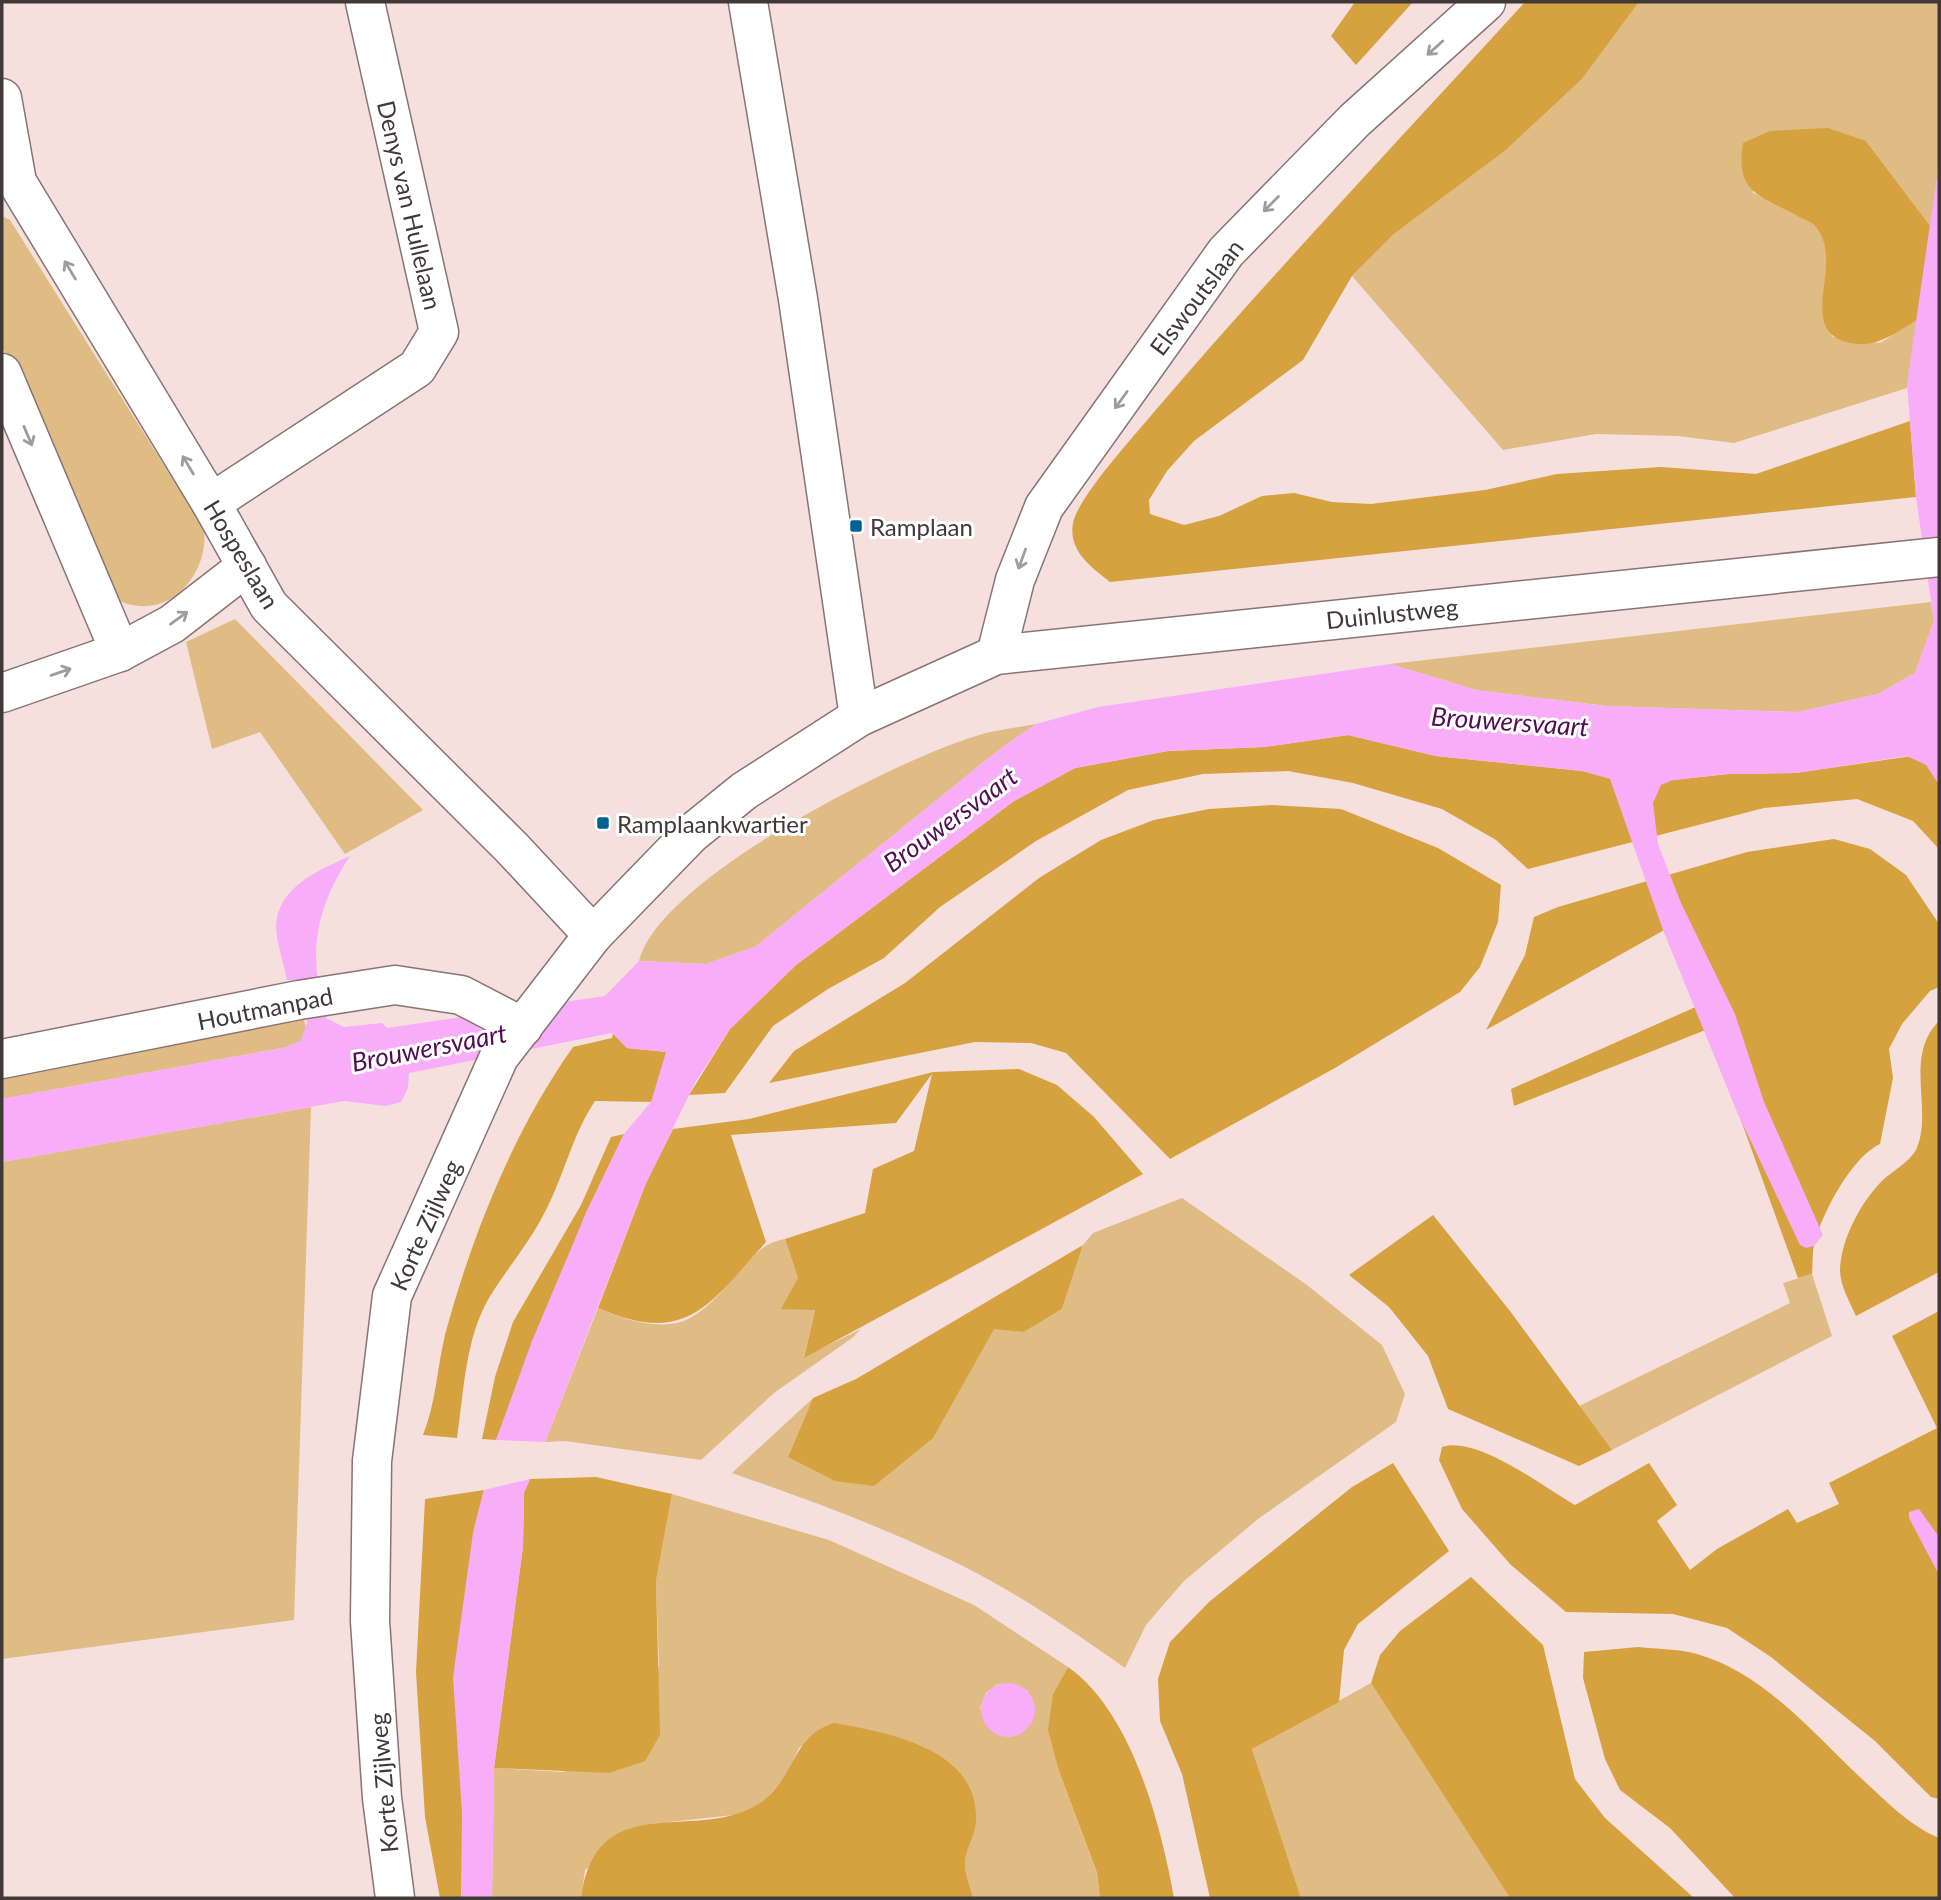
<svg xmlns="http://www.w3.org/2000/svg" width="1941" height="1900" viewBox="0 0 1941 1900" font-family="Lato,sans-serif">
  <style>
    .green { fill: #dfbc84; fill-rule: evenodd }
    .forest { fill: #d6a13f }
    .water { fill: #f7adf8 }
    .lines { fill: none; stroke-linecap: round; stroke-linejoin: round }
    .minor-casing { stroke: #887473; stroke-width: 41 }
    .major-casing { stroke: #887473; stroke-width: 41 }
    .minor { stroke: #fff; stroke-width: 38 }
    .major { stroke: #fff; stroke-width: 38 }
    .oneway { stroke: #a09c9c }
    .poi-dot { fill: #036191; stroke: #fff; stroke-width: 2.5 }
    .labels { text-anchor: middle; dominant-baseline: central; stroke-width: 6; stroke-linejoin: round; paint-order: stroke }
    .street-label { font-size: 24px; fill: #413838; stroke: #fff }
    .poi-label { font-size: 24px; fill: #413838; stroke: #fff; text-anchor: start }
    .water-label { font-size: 26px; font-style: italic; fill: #500f53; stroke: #fff }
  </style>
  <rect width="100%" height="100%" fill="#f6e0de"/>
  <g class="green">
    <path d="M 1639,2 L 1939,2 L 1939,162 L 1931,227 L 1866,141 L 1752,192 C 1768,201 1802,213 1814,225 C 1844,254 1808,297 1833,337 L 1880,343 L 1917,320 L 1907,388 L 1734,443 L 1678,436 L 1596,434 L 1503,450 L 1352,276 L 1394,234 L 1506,150 L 1582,79 Z"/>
    <path d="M 2,216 L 10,220 L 204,529 C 209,568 177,614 132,605 C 125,604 118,600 111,597 L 2,346 Z"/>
    <path d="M 1931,602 L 1934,621 L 1915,673 L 1878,694 L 1798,712 L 1606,706 L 1476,690 L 1390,664 Z"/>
    <path d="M 235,619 L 423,810 L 345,854 L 260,732 L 212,749 L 186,642 Z"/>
    <path d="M 1036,724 L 996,752 L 755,947 L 706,964 L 639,961 C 659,879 895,761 973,737 C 993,730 1015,728 1036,724 Z"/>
    <path d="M 302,1009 L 306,1029 L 301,1041 L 287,1047 L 2,1099 L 2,1057 Z"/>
    <path d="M 311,1107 L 294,1620 L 2,1659 L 2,1162 Z"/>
    <path d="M 1182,1198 L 1307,1285 L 1382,1345 L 1405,1394 L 1396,1422 L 1258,1519 L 1184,1581 L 1146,1625 L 1125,1668 C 1072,1631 1018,1593 959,1564 C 886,1528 809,1500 732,1473 L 813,1398 L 788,1457 L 977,1357 L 994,1328 L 1024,1332 L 1062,1309 L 1083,1245 L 1093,1233 Z"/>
    <path d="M 785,1239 L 798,1278 L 815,1309 L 804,1357 L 861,1329 L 852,1338 L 774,1393 L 701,1460 L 565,1441 L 545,1442 L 598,1308 C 624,1320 665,1333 692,1317 C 711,1306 728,1284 743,1268 C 757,1252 764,1243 785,1239 Z"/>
    <path d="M 1812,1274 L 1832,1336 L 1612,1450 L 1579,1406 L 1790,1303 L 1783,1283 Z"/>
    <path d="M 672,1494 L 829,1540 L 974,1605 L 1068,1667 L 1053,1694 L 1059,1771 L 1097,1874 L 1100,1898 L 973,1898 C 971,1887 964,1873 965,1862 C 966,1843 977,1822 974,1804 C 965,1744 881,1732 834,1724 L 799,1748 L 785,1778 L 766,1799 L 743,1814 L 650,1824 L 585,1870 L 581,1898 L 492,1898 L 494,1768 L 564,1772 L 659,1666 L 656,1581 ZM 998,1684 L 1027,1690 C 1039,1713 1033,1729 1009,1737 L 980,1708 L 986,1693 Z"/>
    <path d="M 1371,1683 L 1510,1898 L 1301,1898 L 1252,1749 Z"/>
  </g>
  <g class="forest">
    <path d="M 1355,2 L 1413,2 L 1356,65 L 1331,36 Z"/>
    <path d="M 1525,2 L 1639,2 L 1582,79 L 1506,150 L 1394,234 L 1352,276 L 1303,360 L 1194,441 L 1167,471 L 1149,500 L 1150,514 L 1184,525 L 1219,516 L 1262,496 L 1294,493 L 1332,502 L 1371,504 L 1485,490 L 1557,474 L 1661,467 L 1756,474 L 1910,421 L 1916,497 L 1110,582 C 1091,567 1068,551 1073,523 C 1078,497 1135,435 1154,412 C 1274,272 1401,138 1525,2 Z"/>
    <path d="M 1828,128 L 1866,141 L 1931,227 L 1917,320 C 1893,335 1872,351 1843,341 C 1797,324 1847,259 1814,225 C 1810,221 1801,218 1796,215 C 1758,195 1735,192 1743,143 L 1770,131 Z"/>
    <path d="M 1348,735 L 1436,756 L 1582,771 L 1605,776 L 1673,780 L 1728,774 L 1796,773 L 1939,752 L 1939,849 L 1913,821 L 1857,799 L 1764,808 L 1528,869 L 1496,840 L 1442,809 L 1353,783 L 1288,771 L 1203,774 L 1128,790 L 1036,841 L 940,907 L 884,958 L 828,989 L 773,1026 L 725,1093 L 689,1095 L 730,1029 L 796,965 L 1014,801 L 1075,768 L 1168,751 L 1264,747 Z"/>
    <path d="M 1272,805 L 1341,809 L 1438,848 L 1501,885 L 1498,922 L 1480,967 L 1460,992 L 1335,1068 L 1170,1159 L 1066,1053 L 1031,1043 L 975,1042 L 769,1083 L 794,1051 L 905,983 L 1039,878 L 1101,840 L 1154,820 L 1209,809 Z"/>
    <path d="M 1834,839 L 1870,849 L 1906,875 L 1939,924 L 1939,987 L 1930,991 L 1902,1024 L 1889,1049 L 1893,1078 L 1880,1144 C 1853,1156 1823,1211 1815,1241 C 1812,1251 1813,1263 1812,1274 L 1798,1278 L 1708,1029 L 1514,1106 L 1511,1089 L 1700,1005 L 1675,924 L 1486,1030 L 1525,955 L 1534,917 L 1558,907 L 1747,852 Z"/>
    <path d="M 1939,1021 L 1939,1272 L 1856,1316 C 1850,1302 1840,1286 1840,1270 C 1841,1239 1861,1201 1884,1179 C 1893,1171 1910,1161 1916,1150 C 1934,1111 1903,1057 1939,1021 Z"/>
    <path d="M 613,1033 L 627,1048 L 667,1052 L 652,1102 L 595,1101 C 573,1134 565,1172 547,1208 C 531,1241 508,1267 489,1298 C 465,1339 464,1392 457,1438 L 423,1435 C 436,1403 437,1368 445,1335 C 472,1235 513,1132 573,1047 L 612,1038 Z"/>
    <path d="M 1019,1069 L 1057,1085 L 1094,1117 L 1143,1174 L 804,1358 L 815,1310 L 781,1309 L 798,1278 L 785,1239 L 865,1213 L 873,1169 L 914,1151 L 932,1074 L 896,1123 L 731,1135 L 766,1242 C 710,1304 687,1347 598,1308 L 646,1183 L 673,1129 L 749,1119 L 933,1072 Z"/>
    <path d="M 624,1134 L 586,1213 L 496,1440 L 482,1439 L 495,1377 L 513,1322 L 581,1205 L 611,1137 Z"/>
    <path d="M 1433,1215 L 1510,1311 L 1612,1450 L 1579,1466 L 1448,1409 L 1428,1356 L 1389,1307 L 1349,1275 Z"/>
    <path d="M 1083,1245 L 1062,1309 L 1024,1332 L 994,1329 L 933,1438 L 874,1486 L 835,1481 L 788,1457 L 813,1398 L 856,1379 Z"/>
    <path d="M 1939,1311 L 1939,1799 L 1931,1797 L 1875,1741 L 1771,1657 L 1727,1628 L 1673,1614 L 1566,1612 L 1510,1564 L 1462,1509 L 1439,1460 L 1442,1447 C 1477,1435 1543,1487 1575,1505 L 1649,1463 L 1677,1505 L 1657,1521 L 1690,1570 L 1717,1549 L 1788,1509 L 1797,1523 L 1839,1504 L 1829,1483 L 1937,1428 L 1892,1336 Z"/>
    <path d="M 1393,1463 L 1449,1551 L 1358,1624 L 1344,1650 L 1339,1702 L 1252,1749 L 1301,1898 L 1210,1898 L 1182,1774 L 1160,1721 L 1158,1679 L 1170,1642 L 1209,1602 L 1352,1487 Z"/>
    <path d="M 596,1477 L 672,1494 L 656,1581 L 660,1735 L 645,1761 L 609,1773 L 494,1768 L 523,1546 L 524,1492 L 530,1479 Z"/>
    <path d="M 484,1490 L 473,1533 L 461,1898 L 440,1898 L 425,1817 L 416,1672 L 425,1499 Z"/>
    <path d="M 1471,1577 L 1543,1645 L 1575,1779 L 1605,1818 L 1694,1898 L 1510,1898 L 1371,1683 L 1380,1655 L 1400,1631 Z"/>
    <path d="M 1638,1647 C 1657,1649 1679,1649 1697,1654 C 1764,1673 1814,1734 1863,1780 C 1886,1801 1910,1826 1939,1838 L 1939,1898 L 1735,1898 L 1670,1828 L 1620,1790 L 1605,1759 L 1583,1678 L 1584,1652 Z"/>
    <path d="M 1068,1667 C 1132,1712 1161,1825 1174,1898 L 1100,1898 L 1097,1873 L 1059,1771 L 1048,1730 L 1053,1694 Z"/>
    <path d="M 834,1723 C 888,1733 978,1747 976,1820 C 976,1834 966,1847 965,1862 C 964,1873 971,1887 973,1898 L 581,1898 C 597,1782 701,1848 764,1800 C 795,1776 793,1735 834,1723 Z"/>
  </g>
  <g class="water">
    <path d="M 1939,162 L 1939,785 L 1926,765 L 1907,756 L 1796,773 L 1728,774 L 1673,780 L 1661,785 L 1653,803 L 1658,844 L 1681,903 L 1735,1014 L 1764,1102 L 1823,1235 L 1814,1246 L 1806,1248 L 1800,1245 L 1737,1112 L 1663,930 L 1610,779 L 1582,771 L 1436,756 L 1348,735 L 1264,747 L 1168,751 L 1075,768 L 1014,801 L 796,965 L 730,1029 L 696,1081 L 646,1183 L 545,1442 L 496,1440 L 532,1341 L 586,1213 L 624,1134 L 651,1102 L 666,1052 L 627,1048 L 612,1033 L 409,1073 L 408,1088 L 401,1102 L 386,1106 L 344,1101 L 2,1162 L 2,1099 L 287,1047 L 301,1041 L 311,1009 L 300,981 L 287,980 C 284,963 276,942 276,926 C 278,887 317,871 350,856 C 314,911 308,956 326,1018 L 344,1027 L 382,1023 L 387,1028 L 605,996 L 639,961 L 706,964 L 755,947 L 996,752 L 1036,724 L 1098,707 L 1390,664 L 1476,690 L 1606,706 L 1798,712 L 1878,694 L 1915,673 L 1934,621 L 1916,497 L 1907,384 Z"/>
    <path d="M 530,1479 L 524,1493 L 523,1546 L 494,1768 L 492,1898 L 461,1898 L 462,1813 L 453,1677 L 473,1533 L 484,1490 Z"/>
    <path d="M 1919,1509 L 1939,1537 L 1939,1575 L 1909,1518 L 1909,1512 Z"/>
    <circle cx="1008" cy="1710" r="27"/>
  </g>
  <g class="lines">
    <defs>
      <g id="minor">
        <path d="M 748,2 L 798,299 L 859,717"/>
        <path d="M 2,98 L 17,182 L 211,503 L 269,606 L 512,848 L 593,935"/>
        <path d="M 2,373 L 120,652"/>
        <path d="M 211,503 L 417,368 L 439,332 L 365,2"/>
        <path d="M 996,655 L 1015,580 L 1044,507 L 1226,252 L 1355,120 L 1486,2"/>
        <path d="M 2,693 L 120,652 L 172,624 L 247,566"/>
        <path d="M 2,1059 L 299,1000 L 395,985 L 461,995 L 523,1027"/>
      </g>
      <path id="major" d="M 395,1898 L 382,1798 L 370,1621 L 372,1461 L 392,1296 L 499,1057 L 593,935 L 691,834 L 744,791 L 859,717 L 996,655 L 1939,557"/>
    </defs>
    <use href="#minor" class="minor-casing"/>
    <use href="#major" class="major-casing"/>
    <use href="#minor" class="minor"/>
    <use href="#major" class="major"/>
  </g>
  <defs><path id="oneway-shaft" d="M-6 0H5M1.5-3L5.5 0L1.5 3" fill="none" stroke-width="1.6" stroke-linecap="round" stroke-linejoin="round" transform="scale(1.75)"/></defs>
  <g class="oneway">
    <use href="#oneway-shaft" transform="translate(1435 48) rotate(138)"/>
    <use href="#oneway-shaft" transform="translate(1271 204) rotate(135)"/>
    <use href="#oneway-shaft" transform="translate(70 270) rotate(-121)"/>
    <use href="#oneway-shaft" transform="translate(1121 400) rotate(126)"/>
    <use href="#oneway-shaft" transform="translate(28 436) rotate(67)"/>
    <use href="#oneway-shaft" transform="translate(188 465) rotate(-121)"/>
    <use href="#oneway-shaft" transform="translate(1022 559) rotate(110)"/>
    <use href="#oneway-shaft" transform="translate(179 618) rotate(-36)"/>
    <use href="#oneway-shaft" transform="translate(61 672) rotate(-19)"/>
  </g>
  <g class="poi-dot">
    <rect x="849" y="519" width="14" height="14" rx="3.5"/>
    <rect x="596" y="816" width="14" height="14" rx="3.5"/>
  </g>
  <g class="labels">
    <g class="street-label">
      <text transform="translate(410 205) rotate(77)">Denys van Hullelaan</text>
      <text transform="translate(1196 297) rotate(-53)">Elswoutslaan</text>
      <text transform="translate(242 554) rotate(59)">Hospeslaan</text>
      <text transform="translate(1392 613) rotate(-6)">Duinlustweg</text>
      <text transform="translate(265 1008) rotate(-11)">Houtmanpad</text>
      <text transform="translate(425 1225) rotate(-66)">Korte Zijlweg</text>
      <text transform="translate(383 1783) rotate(-95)">Korte Zijlweg</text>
    </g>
    <g class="poi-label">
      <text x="870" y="526">Ramplaan</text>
      <text x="617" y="823">Ramplaankwartier</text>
    </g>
    <g class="water-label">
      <text transform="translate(1510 721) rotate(4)">Brouwersvaart</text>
      <text transform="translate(950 819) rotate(-36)">Brouwersvaart</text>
      <text transform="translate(429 1047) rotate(-11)">Brouwersvaart</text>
    </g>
  </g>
  <rect width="1941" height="1900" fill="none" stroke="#413838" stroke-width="7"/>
</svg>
